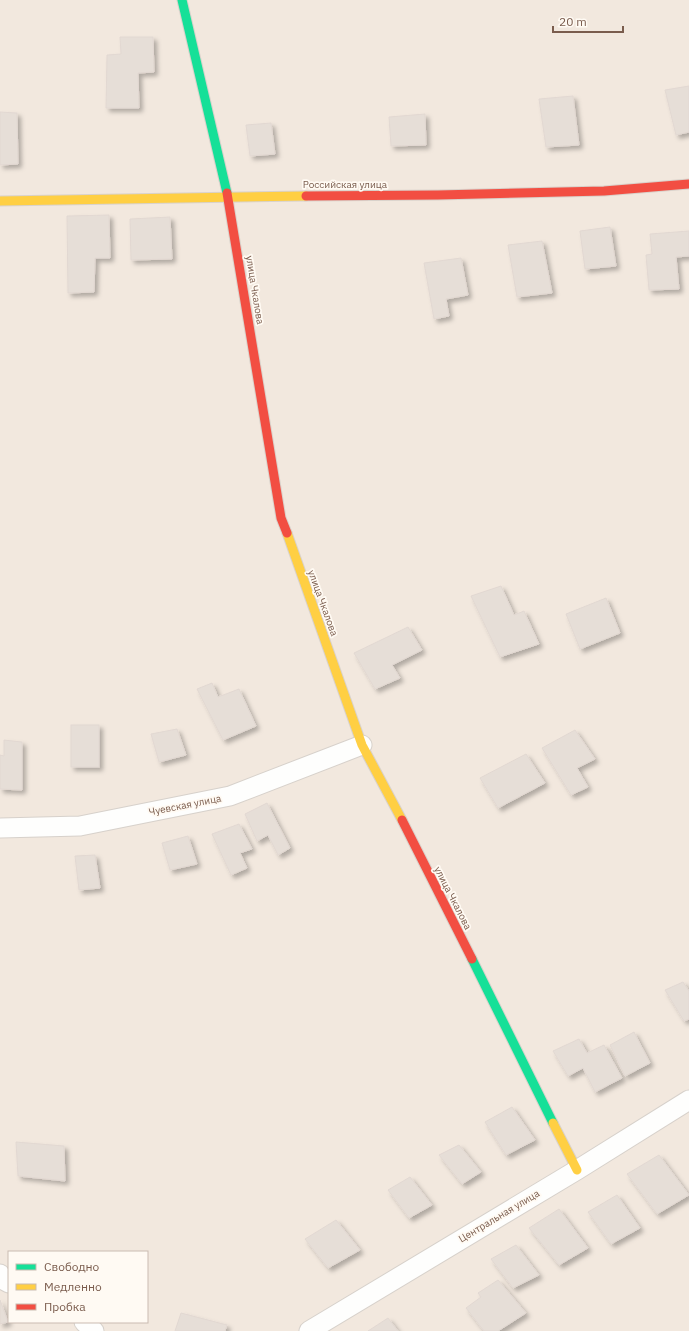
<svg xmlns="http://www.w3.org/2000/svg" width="689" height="1331" viewBox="0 0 689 1331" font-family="'IBM Plex Sans',sans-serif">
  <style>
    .residential { fill: #f2e8de; fill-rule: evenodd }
    .building { fill: #e6ded7; stroke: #e2d8d2; filter: url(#shadow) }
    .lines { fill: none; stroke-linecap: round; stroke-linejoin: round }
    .street-casing { stroke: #d7d1cb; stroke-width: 21 }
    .fast-casing { stroke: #d9d2cb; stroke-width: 11 }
    .slow-casing { stroke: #d9d2cb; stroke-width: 11 }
    .jam-casing { stroke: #d9d2cb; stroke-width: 11 }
    .street { stroke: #fefefd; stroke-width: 19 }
    .fast { stroke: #16e098; stroke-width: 9 }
    .slow { stroke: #ffcf43; stroke-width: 9 }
    .jam { stroke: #f24e42; stroke-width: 9 }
    .labels { text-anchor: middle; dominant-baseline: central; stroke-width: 3.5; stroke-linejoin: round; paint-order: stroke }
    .street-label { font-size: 10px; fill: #7a5c4d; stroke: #fffaf3 }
  </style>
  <defs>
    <filter id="shadow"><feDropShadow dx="3.5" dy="3.5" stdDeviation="2" flood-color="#0004"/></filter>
  </defs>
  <rect width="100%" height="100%" fill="#f9f5f0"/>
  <path class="residential" d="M 0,0 L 689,0 L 689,1331 L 0,1331 ZM 9,1252 L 147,1252 L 147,1322 L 9,1322 Z"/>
  <g class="building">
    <path d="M 120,37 L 153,37 L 154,72 L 138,73 L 139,108 L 106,108 L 107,55 L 121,54 Z"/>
    <path d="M 689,86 L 689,132 L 676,135 L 665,90 Z"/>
    <path d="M 573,96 L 579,145 L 546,147 L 539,99 Z"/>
    <path d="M 0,112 L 17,113 L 18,164 L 0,165 Z"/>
    <path d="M 425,114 L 426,145 L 391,146 L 389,117 Z"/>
    <path d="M 271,123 L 275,154 L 250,156 L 246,125 Z"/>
    <path d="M 109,215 L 110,258 L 95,258 L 94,292 L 68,293 L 67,216 Z"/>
    <path d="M 170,217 L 172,259 L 131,260 L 130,219 Z"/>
    <path d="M 610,227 L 616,266 L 585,269 L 580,231 Z"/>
    <path d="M 689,231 L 689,256 L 676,257 L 679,289 L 649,290 L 646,255 L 652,254 L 650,234 Z"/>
    <path d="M 542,241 L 552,293 L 517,297 L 508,245 Z"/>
    <path d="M 461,258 L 468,295 L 446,299 L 449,316 L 434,319 L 424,263 Z"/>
    <path d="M 501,586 L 514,615 L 524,611 L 539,644 L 500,657 L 471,596 Z"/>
    <path d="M 606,598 L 620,633 L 580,649 L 566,614 Z"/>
    <path d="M 408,627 L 422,650 L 392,665 L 400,678 L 375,689 L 354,653 Z"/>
    <path d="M 212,683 L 218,697 L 239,689 L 256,726 L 223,740 L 197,689 Z"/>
    <rect x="71" y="725" width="28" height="42"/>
    <path d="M 177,729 L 186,755 L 159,762 L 151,734 Z"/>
    <path d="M 575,730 L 595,759 L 577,768 L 588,787 L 571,795 L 542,748 Z"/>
    <path d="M 4,740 L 22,742 L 22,790 L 0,789 L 0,755 L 4,756 Z"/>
    <path d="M 526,754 L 545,783 L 498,808 L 480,778 Z"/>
    <path d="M 267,803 L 290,848 L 278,855 L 268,835 L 257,841 L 245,814 Z"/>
    <path d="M 239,824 L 252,849 L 240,853 L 247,868 L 231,875 L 212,834 Z"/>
    <path d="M 188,836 L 197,864 L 170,870 L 162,843 Z"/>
    <path d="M 95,855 L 100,888 L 79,890 L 75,856 Z"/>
    <path d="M 683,982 L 689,991 L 689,1019 L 684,1021 L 665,990 Z"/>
    <path d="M 634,1032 L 650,1063 L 625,1076 L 610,1045 Z"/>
    <path d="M 579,1039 L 587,1053 L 604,1045 L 622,1078 L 595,1092 L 583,1068 L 568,1076 L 553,1051 Z"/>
    <path d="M 512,1107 L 535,1140 L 506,1155 L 485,1122 Z"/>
    <path d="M 16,1142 L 64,1146 L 65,1181 L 18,1176 Z"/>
    <path d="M 459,1145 L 481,1172 L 462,1184 L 439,1155 Z"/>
    <path d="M 659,1155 L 689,1195 L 657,1214 L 627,1174 Z"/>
    <path d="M 410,1177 L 432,1205 L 409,1218 L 388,1190 Z"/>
    <path d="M 617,1195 L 640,1228 L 611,1244 L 588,1212 Z"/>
    <path d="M 559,1209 L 588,1248 L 559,1265 L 529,1228 Z"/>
    <path d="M 336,1220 L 360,1250 L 328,1268 L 305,1239 Z"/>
    <path d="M 516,1245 L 539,1275 L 513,1288 L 491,1259 Z"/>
    <path d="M 498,1280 L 526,1313 L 498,1331 L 484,1331 L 466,1308 L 481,1297 L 478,1293 Z"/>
    <path d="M 0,1300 L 8,1322 L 0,1324 Z"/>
    <path d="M 181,1313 L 227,1325 L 225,1331 L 175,1331 Z"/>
    <path d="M 388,1318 L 398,1331 L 368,1331 Z"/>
  </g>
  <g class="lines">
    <defs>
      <g id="street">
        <path d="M 0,828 L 80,826 L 230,796 L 362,745"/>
        <path d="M 0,1274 L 3,1280 L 9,1283"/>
        <path d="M 84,1322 L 94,1331"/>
        <path d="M 309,1331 L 577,1170 L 689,1100"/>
      </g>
      <g id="fast">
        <path d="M 182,0 L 227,193"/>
        <path d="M 472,959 L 553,1123"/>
      </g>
      <g id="slow">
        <path d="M 0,201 L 306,196"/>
        <path d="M 287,533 L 362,745 L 402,820"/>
        <path d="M 553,1123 L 577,1170"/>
      </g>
      <g id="jam">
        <path d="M 227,193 L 281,518 L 287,533"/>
        <path d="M 306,196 L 438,195 L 604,191 L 689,184"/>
        <path d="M 402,820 L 472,959"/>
      </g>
    </defs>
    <use href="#street" class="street-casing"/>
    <use href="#fast" class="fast-casing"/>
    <use href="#slow" class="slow-casing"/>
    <use href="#jam" class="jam-casing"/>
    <use href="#street" class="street"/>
    <use href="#fast" class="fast"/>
    <use href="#slow" class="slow"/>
    <use href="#jam" class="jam"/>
  </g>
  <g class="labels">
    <g class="street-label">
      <text x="345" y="184">Российская улица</text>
      <text transform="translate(255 290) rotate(81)">улица Чкалова</text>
      <text transform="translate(323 603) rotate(70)">улица Чкалова</text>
      <text transform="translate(185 805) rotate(-11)">Чуевская улица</text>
      <text transform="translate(453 898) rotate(63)">улица Чкалова</text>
      <text transform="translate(499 1216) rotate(-31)">Центральная улица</text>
    </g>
  </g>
  <rect x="8" y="1251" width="140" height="72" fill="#fffaf3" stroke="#cabbb1"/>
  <rect x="16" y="1264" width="20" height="6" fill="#16e098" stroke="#cabbb1"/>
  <text x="44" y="1271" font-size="12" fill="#7a5c4d">Свободно</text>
  <rect x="16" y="1284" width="20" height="6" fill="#ffcf43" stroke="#cabbb1"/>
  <text x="44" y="1291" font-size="12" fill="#7a5c4d">Медленно</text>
  <rect x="16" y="1304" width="20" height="6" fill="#f24e42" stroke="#cabbb1"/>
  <text x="44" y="1311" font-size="12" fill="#7a5c4d">Пробка</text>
  <path d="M553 26v6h70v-6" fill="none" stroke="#7a5c4d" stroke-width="2"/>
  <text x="559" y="26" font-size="12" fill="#7a5c4d" stroke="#fffaf3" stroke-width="3" paint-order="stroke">20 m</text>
</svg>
